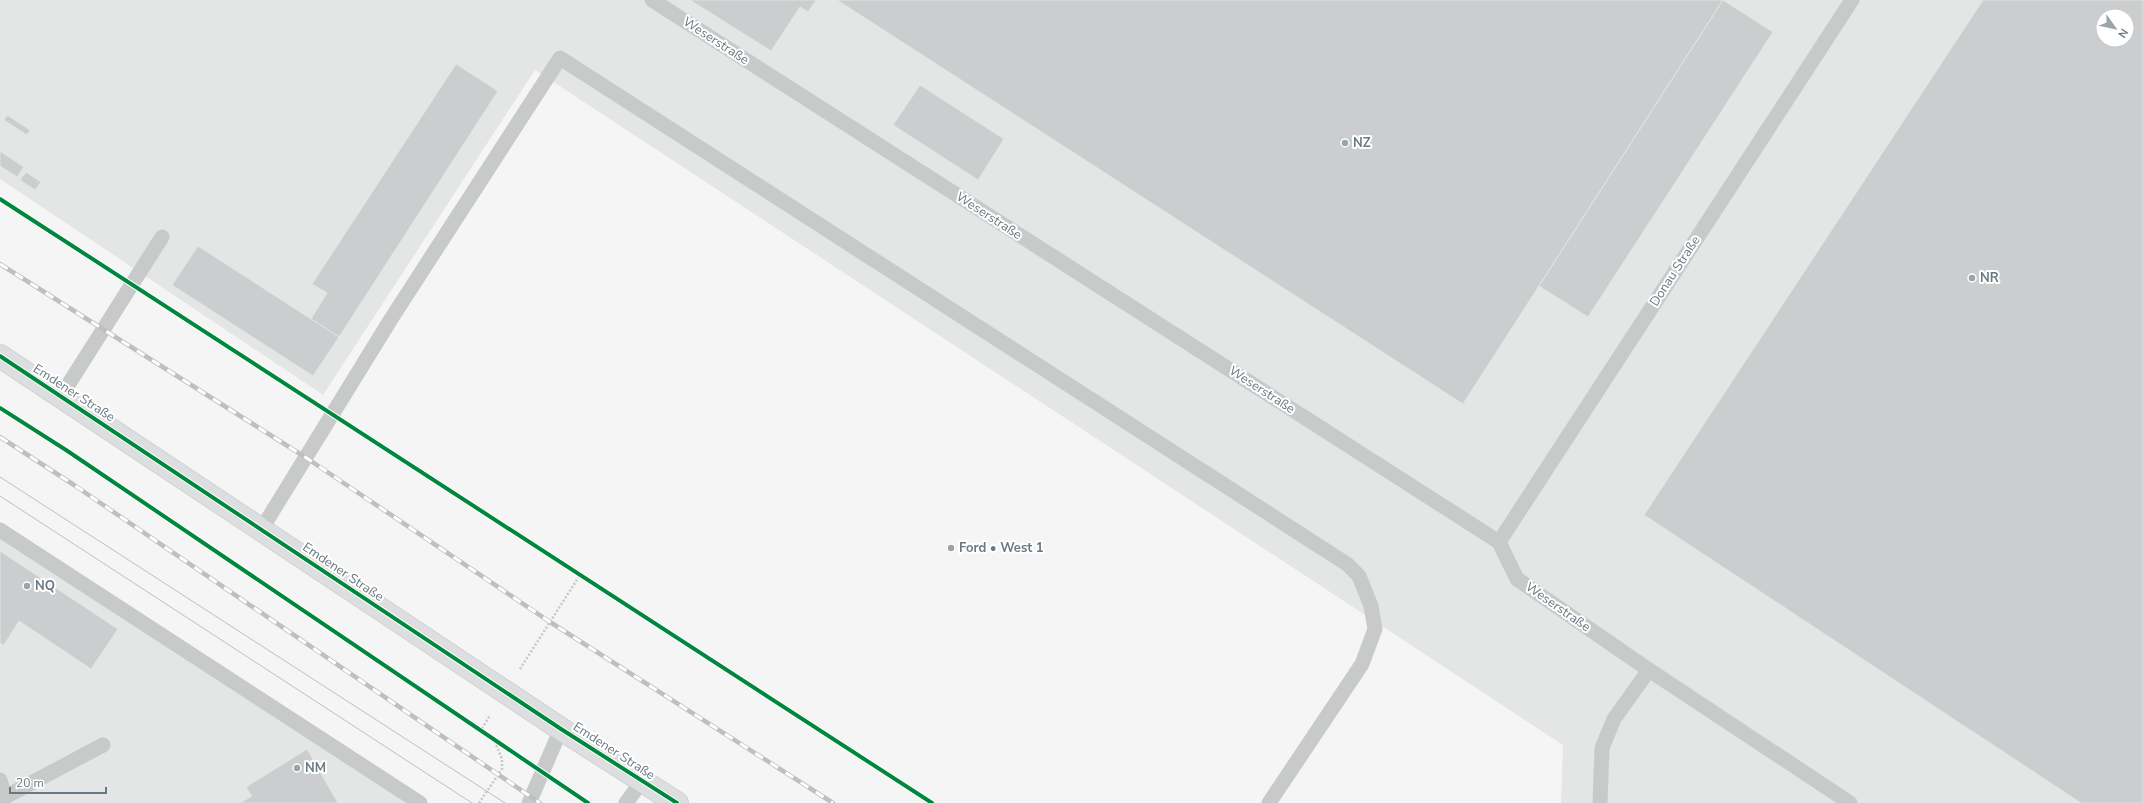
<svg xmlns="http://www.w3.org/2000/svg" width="2143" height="803" viewBox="0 0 2143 803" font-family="'Nunito Sans',sans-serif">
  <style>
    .built { fill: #e4e6e6; fill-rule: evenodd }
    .building { fill: #cccdce; stroke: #e4e4e4; fill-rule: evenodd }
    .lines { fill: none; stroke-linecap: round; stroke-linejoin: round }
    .secondary-casing { stroke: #d1d2d2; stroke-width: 24 }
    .path { stroke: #c6c7c8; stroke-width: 2.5; stroke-dasharray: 2 2; stroke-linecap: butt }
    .lane { stroke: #c8caca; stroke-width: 15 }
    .secondary { stroke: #dddedf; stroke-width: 22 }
    .tram { stroke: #bebfc0; stroke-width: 1 }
    .rail-casing { stroke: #bebfc0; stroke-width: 4.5 }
    .rail { stroke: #fff; stroke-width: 3; stroke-dasharray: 9; stroke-linecap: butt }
    .cycleway-casing { stroke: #fff; stroke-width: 6 }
    .cycleway { stroke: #00873e; stroke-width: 4 }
    .poi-dot { fill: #9aa4aa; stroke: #fff; stroke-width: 1.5 }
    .labels { text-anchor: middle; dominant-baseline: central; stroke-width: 4; stroke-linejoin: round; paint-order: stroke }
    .street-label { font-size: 13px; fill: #697981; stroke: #fff }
    .poi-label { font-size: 13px; font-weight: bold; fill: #697981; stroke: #fff; text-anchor: start }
  </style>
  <rect width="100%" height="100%" fill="#f5f5f5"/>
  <g class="built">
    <path d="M 0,0 L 2143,0 L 2143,803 L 1561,803 L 1563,745 L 535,70 L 323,395 L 0,179 ZM 2103,16 L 2127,16 L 2127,40 L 2103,40 Z"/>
    <path d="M 0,537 L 420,803 L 0,803 Z"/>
  </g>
  <g class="building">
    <path d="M 690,0 L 816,0 L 808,12 L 800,7 L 771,51 Z"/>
    <path d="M 837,0 L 1723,0 L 1463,404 Z"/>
    <path d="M 1723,0 L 1773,32 L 1588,317 L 1539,286 Z"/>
    <path d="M 1983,0 L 2143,0 L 2143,803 L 2081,803 L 1644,515 ZM 2103,16 L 2127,16 L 2127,40 L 2103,40 Z"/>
    <path d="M 456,64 L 498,91 L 339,337 L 311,319 L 327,293 L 312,284 Z"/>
    <path d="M 920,85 L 1004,139 L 978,180 L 893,125 Z"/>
    <path d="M 7,115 L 30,130 L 27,135 L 4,120 Z"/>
    <path d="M 0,151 L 24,167 L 17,177 L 0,166 Z"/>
    <path d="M 26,172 L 41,182 L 35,190 L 20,180 Z"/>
    <path d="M 198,246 L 339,337 L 313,376 L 172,285 Z"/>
    <path d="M 0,551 L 118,629 L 91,669 L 19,621 L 4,645 L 0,643 Z"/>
    <path d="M 307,749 L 338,803 L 240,803 L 252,796 L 246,787 Z"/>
  </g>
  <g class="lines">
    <defs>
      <path id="secondary" d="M 0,356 L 561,729 L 677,803"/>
    </defs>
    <use href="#secondary" class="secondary-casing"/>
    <g class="path">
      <path d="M 520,669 L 580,575"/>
      <path d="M 480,732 L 490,715"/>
      <path d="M 479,803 L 502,769 L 502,759 L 495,742"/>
    </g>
    <g class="lane">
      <path d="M 652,0 L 1499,542 L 1517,579 L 1649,670 L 1850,803"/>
      <path d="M 61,396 L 162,237"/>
      <path d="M 0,530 L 420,803"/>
      <path d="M 261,530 L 391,319 L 560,58 L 1347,564 L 1359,576 L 1371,606 L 1375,629 L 1362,664 L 1269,803"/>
      <path d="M 1499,542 L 1852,0"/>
      <path d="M 0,780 L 5,797 L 0,800"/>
      <path d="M 5,797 L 103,745"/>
      <path d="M 529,803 L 561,729"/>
      <path d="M 626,803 L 642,781"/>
      <path d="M 1600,803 L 1602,748 L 1614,719 L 1649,670"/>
    </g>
    <use href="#secondary" class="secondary"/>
    <g class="tram">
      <path d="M 0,477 L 505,803"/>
      <path d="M 0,496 L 472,803"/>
    </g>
    <defs>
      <g id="rail">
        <path d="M 0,264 L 305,457 L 550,622 L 833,803"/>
        <path d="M 0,437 L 74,485 L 540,803"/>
      </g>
    </defs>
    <use href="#rail" class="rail-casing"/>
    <use href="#rail" class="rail"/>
    <defs>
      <g id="cycleway">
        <path d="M 0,199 L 932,803"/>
        <path d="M 0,356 L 561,729 L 677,803"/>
        <path d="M 0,408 L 66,450 L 588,803"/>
      </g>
    </defs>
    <use href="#cycleway" class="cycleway-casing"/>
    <use href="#cycleway" class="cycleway"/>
  </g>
  <g class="poi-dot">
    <circle cx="1345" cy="143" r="4"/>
    <circle cx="1972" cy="278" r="4"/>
    <circle cx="951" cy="548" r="4"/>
    <circle cx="27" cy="586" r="4"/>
    <circle cx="297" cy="768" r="4"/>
  </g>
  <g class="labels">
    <g class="street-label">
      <text transform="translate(716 41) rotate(33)">Weserstraße</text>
      <text transform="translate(989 216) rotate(33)">Weserstraße</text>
      <text transform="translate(1675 271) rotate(-57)">Donau Straße</text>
      <text transform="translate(1262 390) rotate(33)">Weserstraße</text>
      <text transform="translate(74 393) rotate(33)">Emdener Straße</text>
      <text transform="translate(343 572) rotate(34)">Emdener Straße</text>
      <text transform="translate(1558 607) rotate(35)">Weserstraße</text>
      <text transform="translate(614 751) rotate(33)">Emdener Straße</text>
    </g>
    <g class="poi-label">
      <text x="1353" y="143">NZ</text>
      <text x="1980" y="278">NR</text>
      <text x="959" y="548">Ford • West 1</text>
      <text x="35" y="586">NQ</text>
      <text x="305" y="768">NM</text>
    </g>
  </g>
  <g transform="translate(2115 28) rotate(123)"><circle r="19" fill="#ffffff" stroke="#c3c9cd"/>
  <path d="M0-3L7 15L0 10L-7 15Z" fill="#9aa4aa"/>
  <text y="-6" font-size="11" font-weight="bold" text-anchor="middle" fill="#697981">N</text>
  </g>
  <path d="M10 787v6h96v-6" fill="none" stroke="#697981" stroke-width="2"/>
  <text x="16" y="787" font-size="12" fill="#697981" stroke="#ffffff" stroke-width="3" paint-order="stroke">20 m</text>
</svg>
